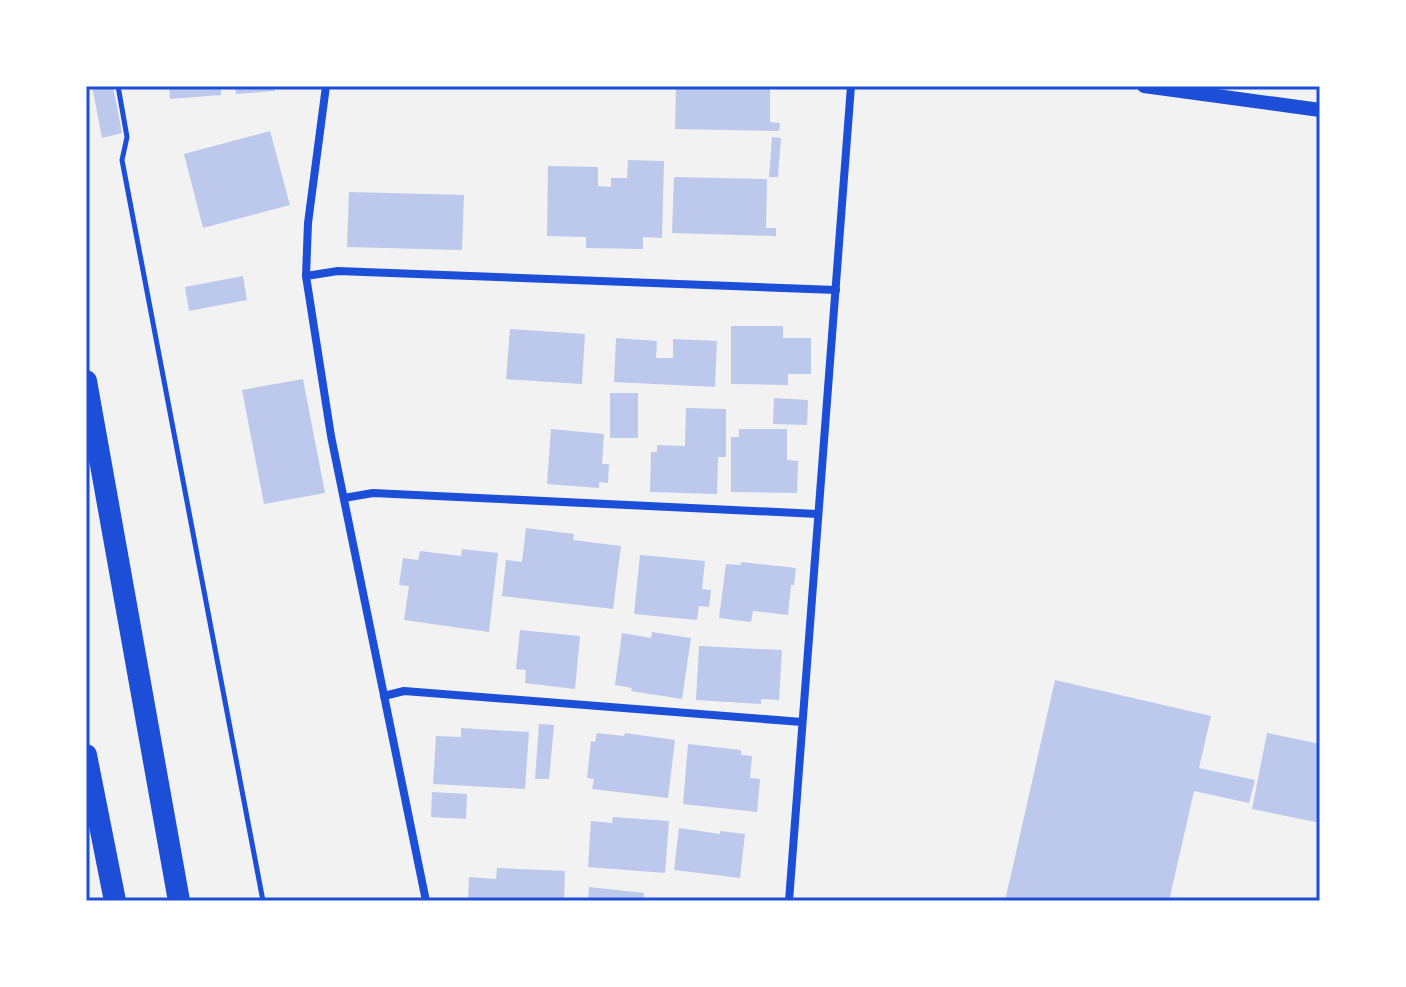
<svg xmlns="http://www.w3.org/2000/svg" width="1406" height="987" viewBox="0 0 1406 987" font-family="'DejaVu Sans',sans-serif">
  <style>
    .building { fill: #bdc9ec }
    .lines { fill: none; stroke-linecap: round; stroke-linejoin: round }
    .path { stroke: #1d4ed8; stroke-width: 5 }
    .minor { stroke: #1d4ed8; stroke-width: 8 }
    .tertiary { stroke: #1d4ed8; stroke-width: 14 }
    .trunk { stroke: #1d4ed8; stroke-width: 22 }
    .neatline { fill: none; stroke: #1d4ed8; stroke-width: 3 }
  </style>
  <rect width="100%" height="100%" fill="#f2f2f2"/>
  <g class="building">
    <path d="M 92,86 L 113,86 L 122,133 L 102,138 Z"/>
    <path d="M 169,86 L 221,86 L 221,95 L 170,99 Z"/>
    <path d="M 235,86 L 274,86 L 275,91 L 236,94 Z"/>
    <path d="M 676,86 L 770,86 L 770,122 L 780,123 L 779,131 L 675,129 Z"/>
    <path d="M 270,131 L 290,205 L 203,228 L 184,154 Z"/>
    <path d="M 772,137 L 781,138 L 778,177 L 769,177 Z"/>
    <path d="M 628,160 L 664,161 L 662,238 L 643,237 L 643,249 L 586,248 L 586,237 L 547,236 L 548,166 L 598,167 L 598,186 L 611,187 L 611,178 L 627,178 Z"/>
    <path d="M 674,177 L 767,179 L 766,228 L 776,228 L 776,236 L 672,233 Z"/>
    <path d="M 349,192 L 464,195 L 462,250 L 347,247 Z"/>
    <path d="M 243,276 L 247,300 L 189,311 L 185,287 Z"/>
    <path d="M 731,326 L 783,326 L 783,338 L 811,338 L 811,374 L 788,374 L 788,385 L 731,384 Z"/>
    <path d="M 510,329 L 585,334 L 582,384 L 506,379 Z"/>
    <path d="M 616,338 L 657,341 L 656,358 L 673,358 L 673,339 L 717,341 L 715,387 L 614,382 Z"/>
    <path d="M 303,379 L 325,493 L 264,504 L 242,390 Z"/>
    <rect x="610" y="393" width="28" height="45"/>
    <path d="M 774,398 L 808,400 L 807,425 L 773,424 Z"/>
    <path d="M 686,408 L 726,409 L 726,457 L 718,457 L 717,494 L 650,492 L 651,452 L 657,452 L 657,445 L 685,446 Z"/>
    <path d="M 551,429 L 604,434 L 602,464 L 609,464 L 608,483 L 599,482 L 599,488 L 547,484 Z"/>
    <path d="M 739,429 L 787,429 L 787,460 L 798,461 L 797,493 L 731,492 L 731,437 L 739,437 Z"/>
    <path d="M 526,528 L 574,534 L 573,540 L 621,546 L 613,609 L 502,596 L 506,560 L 522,562 Z"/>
    <path d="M 462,549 L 498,553 L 489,632 L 404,620 L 409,586 L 399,585 L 403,558 L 418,560 L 420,551 L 461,556 Z"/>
    <path d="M 640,555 L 705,561 L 702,589 L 711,590 L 709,607 L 699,606 L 697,620 L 634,614 Z"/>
    <path d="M 741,562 L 796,568 L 794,585 L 791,585 L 788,615 L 753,611 L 751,622 L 719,618 L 726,564 L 741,565 Z"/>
    <path d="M 520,630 L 580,636 L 575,689 L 525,683 L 526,670 L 516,669 Z"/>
    <path d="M 652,632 L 691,638 L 682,699 L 631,691 L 632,688 L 615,685 L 622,633 L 651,638 Z"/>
    <path d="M 699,646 L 782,650 L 779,700 L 761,699 L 761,704 L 696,700 Z"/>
    <path d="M 1055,680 L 1211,716 L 1199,768 L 1255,780 L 1249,803 L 1194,791 L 1169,901 L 1005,901 Z"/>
    <path d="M 539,724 L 554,725 L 549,779 L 535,779 Z"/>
    <path d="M 461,728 L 529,732 L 525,789 L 433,784 L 436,736 L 461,737 Z"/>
    <path d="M 597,733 L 624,736 L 625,733 L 675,740 L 668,798 L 592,789 L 594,779 L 587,778 L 591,741 L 595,742 Z"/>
    <path d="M 1267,733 L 1320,744 L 1320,823 L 1252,809 Z"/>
    <path d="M 688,744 L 741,750 L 741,755 L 752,756 L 750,778 L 760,779 L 757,812 L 683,804 Z"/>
    <path d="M 432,792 L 467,794 L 466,819 L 431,817 Z"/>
    <path d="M 613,817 L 669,821 L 665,873 L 588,867 L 591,821 L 612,823 Z"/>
    <path d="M 679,828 L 720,834 L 720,831 L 745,834 L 740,878 L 674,870 Z"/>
    <path d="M 497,868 L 565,871 L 564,901 L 468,901 L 469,877 L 496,879 Z"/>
    <path d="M 589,887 L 644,893 L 643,901 L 588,901 Z"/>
  </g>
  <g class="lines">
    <path class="path" d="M 118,86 L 127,137 L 122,160 L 263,901"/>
    <g class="minor">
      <path d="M 326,86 L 308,223 L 306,276 L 331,436 L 426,901"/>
      <path d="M 306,276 L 338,271 L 836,290"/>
      <path d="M 344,498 L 373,493 L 818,514"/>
      <path d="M 384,696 L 404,691 L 802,722"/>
      <path d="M 789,901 L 851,86"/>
    </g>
    <path class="tertiary" d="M 1144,86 L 1320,110"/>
    <g class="trunk">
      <path d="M 86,381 L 179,901"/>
      <path d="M 86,755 L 115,901"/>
    </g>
  </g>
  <rect width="1406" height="987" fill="none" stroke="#ffffff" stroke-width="176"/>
  <rect x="88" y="88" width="1230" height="811" class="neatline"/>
</svg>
